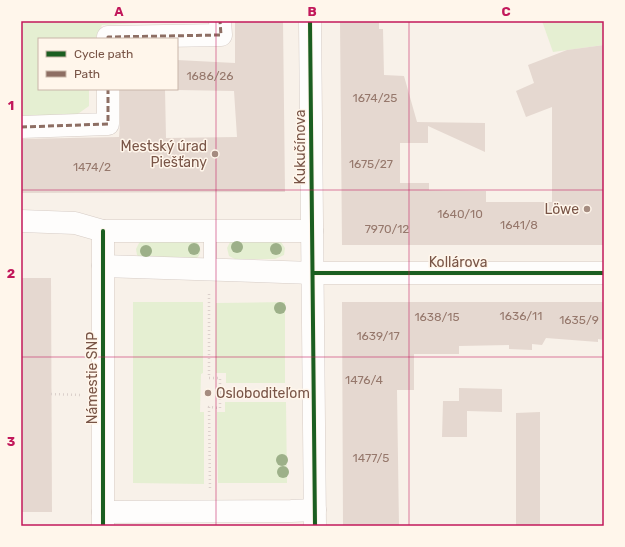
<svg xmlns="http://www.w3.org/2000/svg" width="625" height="547" viewBox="0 0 625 547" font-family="Rubik,sans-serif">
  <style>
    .green { fill: #e5efd2 }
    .building { fill: #e5d8d0 }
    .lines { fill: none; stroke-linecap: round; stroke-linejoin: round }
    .service-casing { stroke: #d6ccc6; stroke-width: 13 }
    .minor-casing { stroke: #d6ccc6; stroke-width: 23 }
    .path { stroke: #dbd0cb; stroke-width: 2.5; stroke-dasharray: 1 3; stroke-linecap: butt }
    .service { stroke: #fefdfc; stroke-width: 12 }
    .minor { stroke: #fefdfc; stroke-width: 22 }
    .quiet { stroke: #8d6e63; stroke-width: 3; stroke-dasharray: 6 3; stroke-linecap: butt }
    .cycleway-casing { stroke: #fff6eb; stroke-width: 6 }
    .cycleway { stroke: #1b5e20; stroke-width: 4 }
    .tree { fill: #9db089 }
    .grid { fill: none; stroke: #c2185b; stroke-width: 1; stroke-opacity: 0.55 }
    .poi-dot { fill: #a58c80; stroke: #fff6eb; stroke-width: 1.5 }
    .labels { text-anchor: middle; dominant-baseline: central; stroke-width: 3; stroke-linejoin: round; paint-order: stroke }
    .number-label { font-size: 12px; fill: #96786c }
    .poi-label { font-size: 14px; fill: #795547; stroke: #fff6eb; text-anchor: end }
    .street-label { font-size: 14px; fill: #795547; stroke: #fff6eb }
    .neatline { fill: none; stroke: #c2185b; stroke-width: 1.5 }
    .grid-label { font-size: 13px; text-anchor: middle; font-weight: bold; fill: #c2185b }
  </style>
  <rect width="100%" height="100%" fill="#f8f1e9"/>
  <g class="green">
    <path d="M 21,21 L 175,21 L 102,25 L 95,39 L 39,39 L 39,89 L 89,89 L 89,106 L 72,118 L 21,122 Z"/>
    <path d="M 542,21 L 604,21 L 604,45 L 553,52 Z"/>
    <path d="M 275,240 L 281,242 L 285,248 L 284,255 L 275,259 L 235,259 L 229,256 L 227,248 L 230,242 Z"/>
    <path d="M 142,241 L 197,241 C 201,249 202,253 196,259 L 142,259 L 137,255 L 136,249 L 139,243 Z"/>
    <path d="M 133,302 L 203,302 L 203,373 L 201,374 L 200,412 L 204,412 L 204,484 L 133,483 Z"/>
    <path d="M 285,302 L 285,383 L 226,383 L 226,373 L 216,373 L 216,303 Z"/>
    <path d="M 225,402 L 286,402 L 287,483 L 218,483 L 217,412 L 225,412 Z"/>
  </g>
  <g class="building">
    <path d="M 235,21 L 283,21 L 285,192 L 21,193 L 21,139 L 119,137 L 120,124 L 120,89 L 165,89 L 166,138 L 237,137 L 234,91 L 177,90 L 177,60 L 235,63 Z"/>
    <path d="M 340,21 L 379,21 L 379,29 L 383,29 L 384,75 L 404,76 L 417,122 L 485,123 L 485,152 L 428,126 L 428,143 L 400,143 L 400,183 L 429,183 L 429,190 L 486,191 L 486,202 L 552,202 L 552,107 L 526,117 L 516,91 L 534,83 L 528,65 L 567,50 L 604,45 L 604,245 L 342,245 Z"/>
    <path d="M 21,278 L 51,278 L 52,512 L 21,512 Z"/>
    <path d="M 342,302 L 604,302 L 604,340 L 598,339 L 598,342 L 546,338 L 542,345 L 532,344 L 532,350 L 509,349 L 509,345 L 459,346 L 459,354 L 414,354 L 414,390 L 397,390 L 399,526 L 343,526 Z"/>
    <path d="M 459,388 L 502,389 L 502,412 L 467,411 L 467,437 L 442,437 L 443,401 L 459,401 Z"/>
    <path d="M 540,412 L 540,526 L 516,526 L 516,413 Z"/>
  </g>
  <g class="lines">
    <defs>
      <path id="service" d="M 210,231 L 210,269"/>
      <g id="minor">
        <path d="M 310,21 L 315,526"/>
        <path d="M 108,39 L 108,37 L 221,35 L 220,21"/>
        <path d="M 21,127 L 108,124 L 108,89"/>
        <path d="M 21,221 L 75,223 L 103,231 L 312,231"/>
        <path d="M 103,266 L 313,273 L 604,273"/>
        <path d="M 103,512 L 291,511 L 315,510"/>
        <path d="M 103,526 L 103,231"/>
      </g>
    </defs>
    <use href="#service" class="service-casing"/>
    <use href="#minor" class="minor-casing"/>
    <g class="path">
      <path d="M 209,294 L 209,378 L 220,378 L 220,408 L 209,407 L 210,488"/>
      <path d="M 220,393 L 289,392"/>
      <path d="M 51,394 L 80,395"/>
    </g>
    <use href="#service" class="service"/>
    <use href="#minor" class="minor"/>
    <g class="quiet">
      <path d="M 108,39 L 108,37 L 221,35 L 220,21"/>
      <path d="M 21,127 L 108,124 L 108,89"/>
    </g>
    <defs>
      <g id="cycleway">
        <path d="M 310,21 L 315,526"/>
        <path d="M 313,273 L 604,273"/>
        <path d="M 103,526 L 103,231"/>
      </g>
    </defs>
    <use href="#cycleway" class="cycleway-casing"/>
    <use href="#cycleway" class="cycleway"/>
  </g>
  <g class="tree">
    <circle cx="237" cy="247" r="6"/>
    <circle cx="194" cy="249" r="6"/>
    <circle cx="276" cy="249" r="6"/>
    <circle cx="146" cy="251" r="6"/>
    <circle cx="280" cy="308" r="6"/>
    <circle cx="282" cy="460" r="6"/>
    <circle cx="283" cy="472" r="6"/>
  </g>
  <path class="grid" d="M 216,21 L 216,526M 409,21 L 409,526M 21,190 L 604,190M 21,357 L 604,357"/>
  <g class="poi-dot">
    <circle cx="215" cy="154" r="4"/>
    <circle cx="587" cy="209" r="4"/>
    <circle cx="208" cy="393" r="4"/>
  </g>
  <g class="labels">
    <g class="number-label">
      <text x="210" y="76">1686/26</text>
      <text x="375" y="98">1674/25</text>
      <text x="371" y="164">1675/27</text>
      <text x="92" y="167">1474/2</text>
      <text x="460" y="214">1640/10</text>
      <text x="519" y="225">1641/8</text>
      <text x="387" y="229">7970/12</text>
      <text x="521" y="316">1636/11</text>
      <text x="437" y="317">1638/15</text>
      <text x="579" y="320">1635/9</text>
      <text x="378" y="336">1639/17</text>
      <text x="364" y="380">1476/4</text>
      <text x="371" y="458">1477/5</text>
    </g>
    <g class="poi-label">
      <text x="207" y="146">Mestský úrad<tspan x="207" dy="16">Piešťany</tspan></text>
      <text x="579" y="209">Löwe</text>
      <text x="216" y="393" text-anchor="start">Osloboditeľom</text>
    </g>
    <g class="street-label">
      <text transform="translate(300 147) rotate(-90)">Kukučínova</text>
      <text x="458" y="262">Kollárova</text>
      <text transform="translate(92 378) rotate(-90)">Námestie SNP</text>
    </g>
  </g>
  <rect width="625" height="547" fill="none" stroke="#fff6eb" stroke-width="44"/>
  <rect x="38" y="38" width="140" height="52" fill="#fff6eb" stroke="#c9b6a9"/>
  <rect x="46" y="51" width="20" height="6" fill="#1b5e20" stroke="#c9b6a9"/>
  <text x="74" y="58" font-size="12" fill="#795547">Cycle path</text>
  <rect x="46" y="71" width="20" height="6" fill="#8d6e63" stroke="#c9b6a9"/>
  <text x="74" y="78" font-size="12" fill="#795547">Path</text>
  <rect x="22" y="22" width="581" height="503" class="neatline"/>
  <g class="grid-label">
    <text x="119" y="16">A</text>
    <text x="312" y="16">B</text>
    <text x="506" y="16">C</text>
    <text x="11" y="110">1</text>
    <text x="11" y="278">2</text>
    <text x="11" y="446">3</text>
  </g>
</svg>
